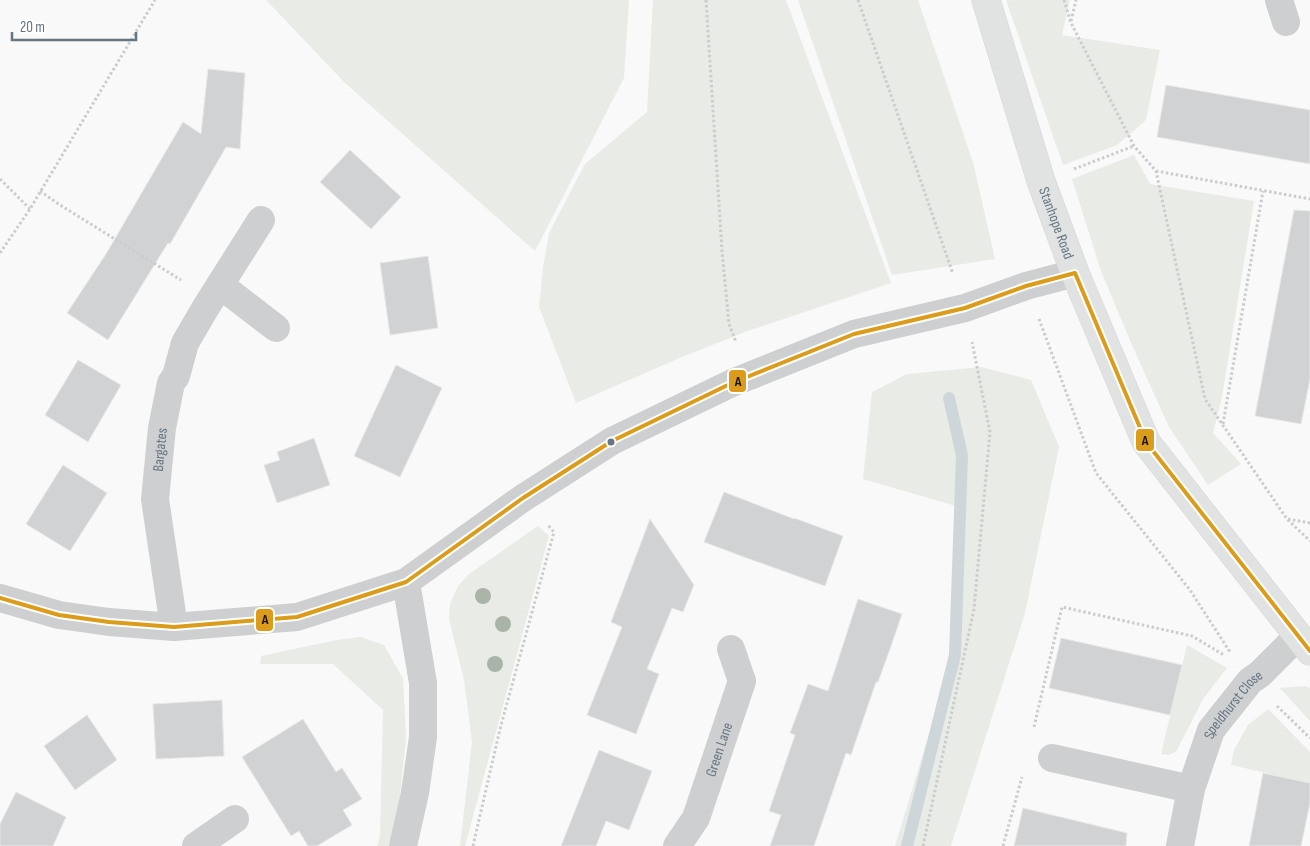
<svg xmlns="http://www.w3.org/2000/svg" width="1310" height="846" viewBox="0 0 1310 846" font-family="'Sofia Sans Condensed',sans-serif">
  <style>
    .green { fill: #e8ebe6 }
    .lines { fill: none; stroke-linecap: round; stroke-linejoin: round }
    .stream { stroke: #ced6d9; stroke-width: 12 }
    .building { fill: #d0d2d3; stroke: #e8e8e8 }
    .secondary-casing { stroke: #d5d6d7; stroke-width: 29 }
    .path { stroke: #cbcccd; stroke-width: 3; stroke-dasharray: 2.5 2.5; stroke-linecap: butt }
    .street { stroke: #cecfd0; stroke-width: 28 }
    .secondary { stroke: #e1e2e2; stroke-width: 28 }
    .bus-1-casing { stroke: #fff; stroke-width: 8 }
    .bus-1 { stroke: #da9c1a; stroke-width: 4 }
    .tree { fill: #a9b3a7 }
    .bus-dot { fill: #657683; stroke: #fff; stroke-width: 2 }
    .labels { text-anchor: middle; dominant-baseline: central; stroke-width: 5; stroke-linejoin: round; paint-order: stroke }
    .street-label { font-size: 15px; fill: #657683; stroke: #fff }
    .line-badge { stroke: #fff; stroke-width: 2 }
    .pale-badge-label { font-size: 14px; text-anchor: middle; font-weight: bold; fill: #111 }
  </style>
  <rect width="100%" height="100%" fill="#f9f9f9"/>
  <g class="green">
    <path d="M 266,0 L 629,0 L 624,78 L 535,251 L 345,83 Z"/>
    <path d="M 653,0 L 786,0 L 891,283 L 745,332 L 682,357 L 576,403 L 539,307 L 543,267 L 549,233 L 585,164 L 647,112 Z"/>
    <path d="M 798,0 L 918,0 L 973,162 L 995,259 L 892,275 Z"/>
    <path d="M 1006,0 L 1070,0 L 1062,35 L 1160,50 L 1146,120 L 1117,145 L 1063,165 Z"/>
    <path d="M 1134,155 L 1150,184 L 1254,201 L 1222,397 L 1213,433 L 1241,464 L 1208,485 L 1169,427 L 1131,343 L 1101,271 L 1072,179 Z"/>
    <path d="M 981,367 L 1031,380 L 1059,447 L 1025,613 L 951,846 L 895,846 L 949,668 L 956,506 L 863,479 L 872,392 L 907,374 Z"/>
    <path d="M 538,526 L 549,536 L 465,846 L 460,846 L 472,742 L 464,680 L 449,619 L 450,604 L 458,586 L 469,574 Z"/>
    <path d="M 360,637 L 384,645 L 403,679 L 406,738 L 396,837 L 393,846 L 377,846 L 380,836 L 383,710 L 333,664 L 260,664 L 261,656 L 337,640 Z"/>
    <path d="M 1187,645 L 1227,668 L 1203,699 L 1176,752 L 1168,755 L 1161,754 Z"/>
    <path d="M 1305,686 L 1310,688 L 1310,721 L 1280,688 Z"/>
    <path d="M 1268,709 L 1310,752 L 1310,783 L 1231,765 L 1234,750 L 1248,725 Z"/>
  </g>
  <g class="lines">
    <path class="stream" d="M 907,846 L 955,655 L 962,455 L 949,398"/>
  </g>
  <g class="building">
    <path d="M 208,69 L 245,73 L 240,149 L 226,147 L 170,244 L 168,243 L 108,340 L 67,313 L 106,254 L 183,122 L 201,134 Z"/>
    <path d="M 1166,85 L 1310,110 L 1310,164 L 1157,137 Z"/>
    <path d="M 350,150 L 401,197 L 371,229 L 320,182 Z"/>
    <path d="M 1294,210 L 1310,211 L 1310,379 L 1301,424 L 1255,416 Z"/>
    <path d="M 428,256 L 438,328 L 390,335 L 380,263 Z"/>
    <path d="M 78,360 L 121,385 L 88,442 L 45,415 Z"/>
    <path d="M 396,365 L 442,388 L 400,477 L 354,456 Z"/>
    <path d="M 314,438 L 330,485 L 277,503 L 264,465 L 280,460 L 277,452 Z"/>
    <path d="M 63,465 L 107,493 L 70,551 L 26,524 Z"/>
    <path d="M 724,492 L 794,519 L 794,518 L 843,536 L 825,586 L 744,557 L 704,542 Z"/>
    <path d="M 650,519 L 694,585 L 683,612 L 672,608 L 647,669 L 659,674 L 636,734 L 587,715 L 622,627 L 611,622 Z"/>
    <path d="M 858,599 L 902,614 L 890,649 L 878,682 L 876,682 L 851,755 L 846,753 L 814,846 L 770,846 L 781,815 L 769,811 L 795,735 L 790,733 L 799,709 L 808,684 L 828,691 Z"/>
    <path d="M 1061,638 L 1182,665 L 1170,715 L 1049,688 Z"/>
    <path d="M 222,700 L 224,756 L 156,759 L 153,704 Z"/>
    <path d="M 87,715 L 117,760 L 75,790 L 44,746 Z"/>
    <path d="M 303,719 L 336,772 L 342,768 L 362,799 L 343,810 L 352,825 L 317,846 L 308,846 L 299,831 L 291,836 L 242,757 Z"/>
    <path d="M 599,750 L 652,771 L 629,830 L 606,821 L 596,846 L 561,846 Z"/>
    <path d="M 1263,773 L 1310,783 L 1310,803 L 1301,846 L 1249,846 Z"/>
    <path d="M 16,792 L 66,817 L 53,846 L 0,846 L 0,824 Z"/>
    <path d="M 1023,808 L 1127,833 L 1126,846 L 1014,846 Z"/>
  </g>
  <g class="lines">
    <defs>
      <g id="secondary">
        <path id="s4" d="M 986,0 L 1041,181 L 1075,273 L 1146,442 L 1310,651"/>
      </g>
    </defs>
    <use href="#secondary" class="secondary-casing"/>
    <g class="path">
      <path d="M 706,0 L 722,251 L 729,324 L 736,342"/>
      <path d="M 858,0 L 953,274"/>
      <path d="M 1064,0 L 1071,23 L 1134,146 L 1156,171 L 1205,399 L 1287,519 L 1310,541"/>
      <path d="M 1071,21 L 1076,0"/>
      <path d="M 1074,169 L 1134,146"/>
      <path d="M 1156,171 L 1310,199"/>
      <path d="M 0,179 L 30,209"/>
      <path d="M 40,191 L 60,205 L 181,280"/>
      <path d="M 0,253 L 30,209 L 155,0"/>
      <path d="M 1039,319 L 1096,473 L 1190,590 L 1230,652"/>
      <path d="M 1223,424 L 1263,191"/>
      <path d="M 1288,519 L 1310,523"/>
      <path d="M 1277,706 L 1310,738"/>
      <path d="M 1034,727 L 1062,607 L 1192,636 L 1224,655"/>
      <path d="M 473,846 L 500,729 L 554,532 L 547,524"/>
      <path d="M 923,846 L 974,609 L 990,432 L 972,342"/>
      <path d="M 1003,846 L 1022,777"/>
    </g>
    <g class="street">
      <path d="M 1279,0 L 1286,22"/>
      <path d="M 220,285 L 276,328"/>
      <path d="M 0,598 L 59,615 L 109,622 L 174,627 L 297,617 L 406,582 L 523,498 L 612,441 L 732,383 L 854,334 L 965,308 L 1026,286 L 1075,273"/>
      <path id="s1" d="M 174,627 L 155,499 L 162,428 L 171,383 L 176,376 L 185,343 L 206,307 L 261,220"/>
      <path d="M 1052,758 L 1191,789"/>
      <path d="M 196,846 L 235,819"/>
      <path d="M 403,846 L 415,793 L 423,737 L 423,683 L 406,582"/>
      <path id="s2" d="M 677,846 L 696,818 L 742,681 L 731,649"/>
      <path id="s3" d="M 1180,846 L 1191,789 L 1211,730 L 1250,681 L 1260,674 L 1298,636"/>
    </g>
    <use href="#secondary" class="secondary"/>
    <defs>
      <path id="bus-1" d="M 0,598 L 59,615 L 109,622 L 174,627 L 297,617 L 406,582 L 523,498 L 612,441 L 732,383 L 854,334 L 965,308 L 1026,286 L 1075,273 L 1146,442 L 1310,651"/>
    </defs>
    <use href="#bus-1" class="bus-1-casing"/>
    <use href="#bus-1" class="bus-1"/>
  </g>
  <g class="tree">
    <circle cx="483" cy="596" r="8"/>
    <circle cx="503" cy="624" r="8"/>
    <circle cx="495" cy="664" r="8"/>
  </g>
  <circle class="bus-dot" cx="611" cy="442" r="4.5"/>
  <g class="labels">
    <g class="street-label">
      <text stroke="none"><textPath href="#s4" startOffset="234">Stanhope Road</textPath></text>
      <text stroke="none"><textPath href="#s1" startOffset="179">Bargates</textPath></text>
      <text stroke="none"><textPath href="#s3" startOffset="154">Speldhurst Close</textPath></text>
      <text stroke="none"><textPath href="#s2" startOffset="106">Green Lane</textPath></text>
    </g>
  </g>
  <g class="line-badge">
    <rect x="728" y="369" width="19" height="24" rx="5" fill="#da9c1a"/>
    <rect x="1135" y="428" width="20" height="24" rx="5" fill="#da9c1a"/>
    <rect x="255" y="608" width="19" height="24" rx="5" fill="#da9c1a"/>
  </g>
  <g class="pale-badge-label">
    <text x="738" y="386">A</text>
    <text x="1145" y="445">A</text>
    <text x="265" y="624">A</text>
  </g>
  <path d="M12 32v8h124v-8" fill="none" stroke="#657683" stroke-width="2.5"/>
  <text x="20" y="32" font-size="15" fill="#657683" stroke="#ffffff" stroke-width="4" paint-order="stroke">20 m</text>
</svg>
